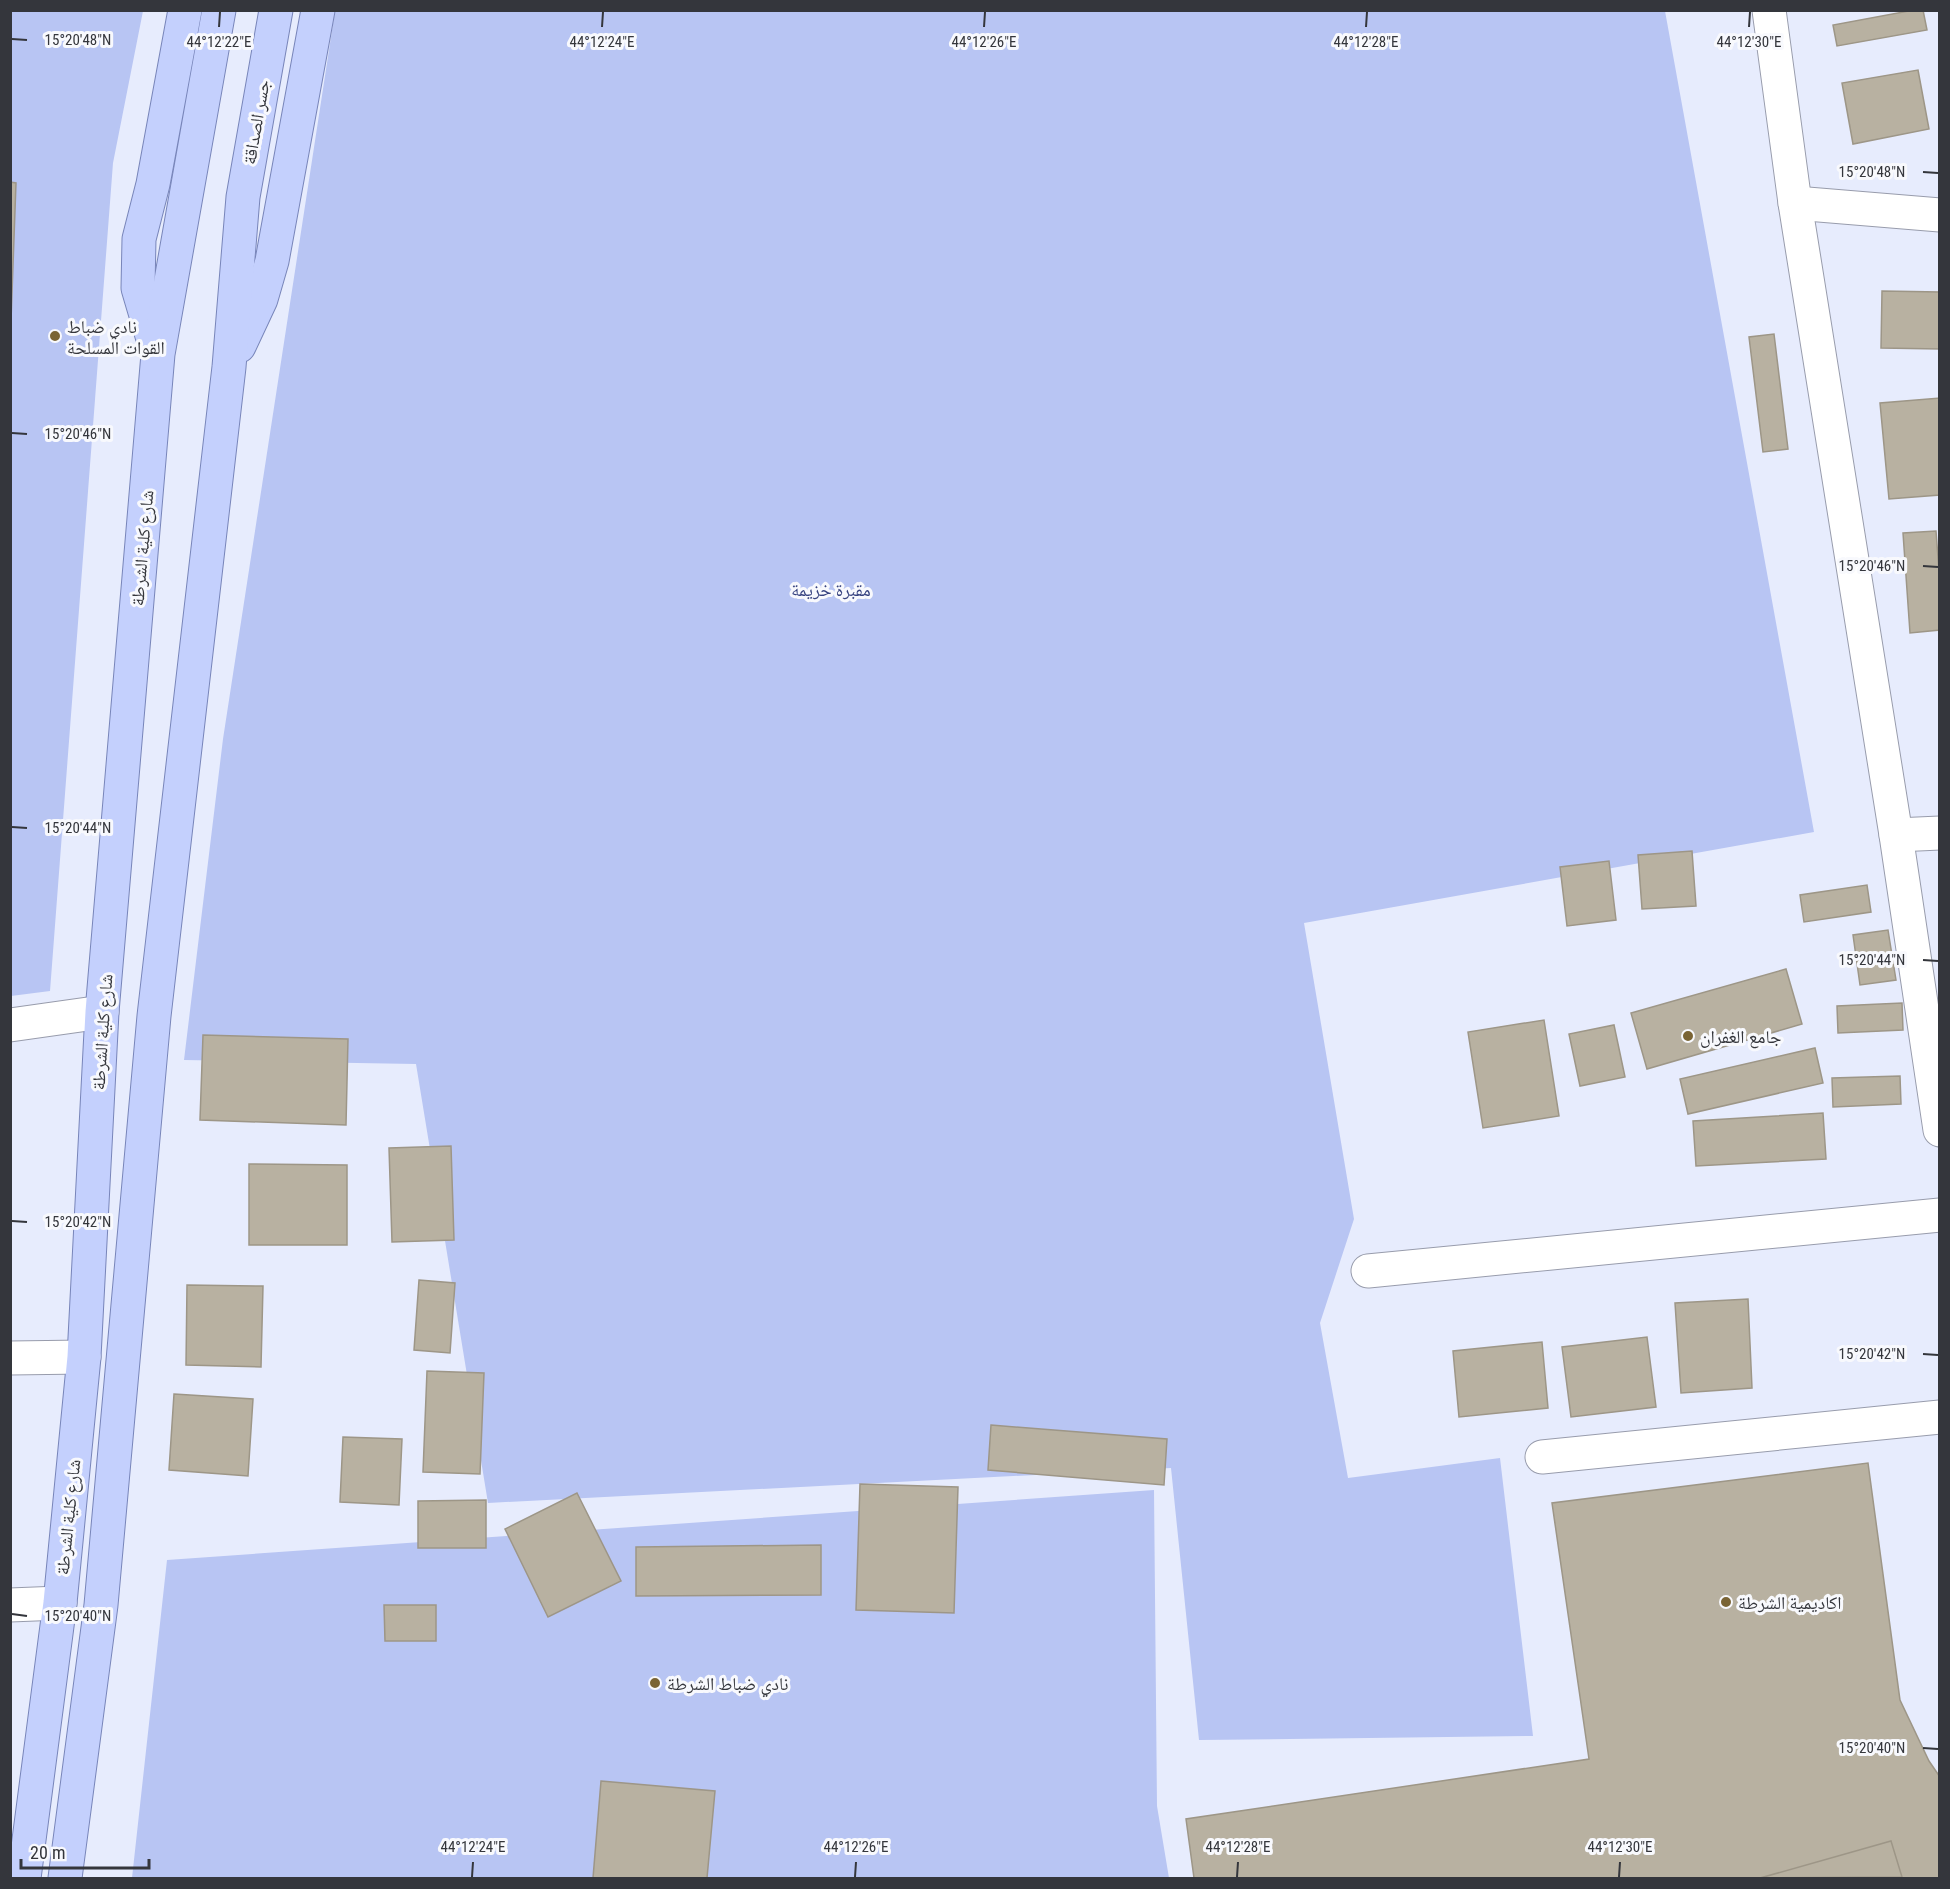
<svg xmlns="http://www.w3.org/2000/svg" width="1950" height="1889" viewBox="0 0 1950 1889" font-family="'Roboto Condensed','Noto Naskh Arabic',sans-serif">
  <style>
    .green { fill: #b8c5f3 }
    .building { fill: #b8b1a1; stroke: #9d9687; stroke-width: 1.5 }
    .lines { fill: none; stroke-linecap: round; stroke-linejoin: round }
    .minor-casing { stroke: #989cac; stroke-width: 35 }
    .major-casing { stroke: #7885b9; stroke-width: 35 }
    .minor { stroke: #fff; stroke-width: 33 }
    .major { stroke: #c4d0fd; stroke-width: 33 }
    .ticks { fill: none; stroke: #34363c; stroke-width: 2 }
    .poi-dot { fill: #7a6434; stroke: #f8f9fd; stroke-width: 2 }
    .labels { text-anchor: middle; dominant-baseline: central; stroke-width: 6; stroke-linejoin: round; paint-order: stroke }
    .street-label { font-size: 18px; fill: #34363c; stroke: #f8f9fd }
    .poi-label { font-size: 18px; fill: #34363c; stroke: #f8f9fd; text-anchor: start }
    .park-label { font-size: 18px; fill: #374380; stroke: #f8f9fd }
    .ticks-label { font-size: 15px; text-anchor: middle; fill: #34363c; stroke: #f8f9fd; stroke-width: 6; stroke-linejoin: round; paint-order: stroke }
  </style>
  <rect width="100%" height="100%" fill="#e7ecfd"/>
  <g class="green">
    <path d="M 10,11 L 143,11 L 113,163 L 50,991 L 11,996 Z"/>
    <path d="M 335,11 L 1665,11 L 1814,832 L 1304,923 L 1354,1219 L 1320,1323 L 1348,1478 L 1500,1458 L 1533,1736 L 1199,1740 L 1171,1468 L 488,1503 L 416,1064 L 184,1060 L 223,739 Z"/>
    <path d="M 1154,1490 L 1157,1806 L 1169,1878 L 132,1878 L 167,1560 Z"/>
  </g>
  <g class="building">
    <path d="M 1914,10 L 1923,10 L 1927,30 L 1837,46 L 1833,25 Z"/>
    <path d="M 1918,70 L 1929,129 L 1853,144 L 1842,83 Z"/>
    <path d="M 10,182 L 16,183 L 10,348 Z"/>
    <path d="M 1882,291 L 1940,292 L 1940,349 L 1881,348 Z"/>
    <path d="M 1774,334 L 1788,449 L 1763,452 L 1749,337 Z"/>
    <path d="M 1940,398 L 1940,495 L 1889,499 L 1880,403 Z"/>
    <path d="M 1936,531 L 1940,584 L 1940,630 L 1910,633 L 1903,533 Z"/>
    <path d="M 1692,851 L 1696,906 L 1642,909 L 1638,855 Z"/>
    <path d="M 1609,861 L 1616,920 L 1567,926 L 1560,867 Z"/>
    <path d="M 1867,885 L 1871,912 L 1804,922 L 1800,895 Z"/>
    <path d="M 1888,930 L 1896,980 L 1860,985 L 1853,935 Z"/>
    <path d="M 1786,969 L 1802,1024 L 1647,1069 L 1631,1013 Z"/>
    <path d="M 1902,1003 L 1903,1030 L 1838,1033 L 1837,1006 Z"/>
    <path d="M 1544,1020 L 1559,1116 L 1483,1128 L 1468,1032 Z"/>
    <path d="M 1614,1025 L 1625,1077 L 1580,1086 L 1569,1034 Z"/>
    <path d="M 203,1035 L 348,1039 L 346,1125 L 200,1120 Z"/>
    <path d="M 1815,1048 L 1823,1083 L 1688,1114 L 1680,1079 Z"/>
    <path d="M 1900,1076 L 1901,1104 L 1833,1107 L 1832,1078 Z"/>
    <path d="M 1823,1113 L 1826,1159 L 1696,1166 L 1693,1121 Z"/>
    <path d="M 451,1146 L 454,1240 L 392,1242 L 389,1148 Z"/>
    <path d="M 249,1164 L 347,1165 L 347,1245 L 249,1245 Z"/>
    <path d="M 419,1280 L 455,1283 L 450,1353 L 414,1350 Z"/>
    <path d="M 187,1285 L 263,1286 L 261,1367 L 186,1365 Z"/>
    <path d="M 1748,1299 L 1752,1388 L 1681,1393 L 1675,1303 Z"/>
    <path d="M 1647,1337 L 1656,1407 L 1571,1417 L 1562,1347 Z"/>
    <path d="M 1542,1342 L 1548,1408 L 1459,1417 L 1453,1351 Z"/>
    <path d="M 427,1371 L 484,1373 L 480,1474 L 423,1472 Z"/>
    <path d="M 174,1394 L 253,1399 L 248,1476 L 169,1470 Z"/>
    <path d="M 991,1425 L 1167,1439 L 1164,1485 L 988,1470 Z"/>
    <path d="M 343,1437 L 402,1439 L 399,1505 L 340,1502 Z"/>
    <path d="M 1868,1463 L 1900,1700 L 1929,1761 L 1940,1777 L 1940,1878 L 1194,1878 L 1186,1819 L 1589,1759 L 1552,1503 Z"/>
    <path d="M 860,1484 L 958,1487 L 954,1613 L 856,1610 Z"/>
    <path d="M 577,1493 L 621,1581 L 548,1617 L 505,1529 Z"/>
    <path d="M 486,1500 L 486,1548 L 418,1548 L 418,1501 Z"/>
    <path d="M 821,1545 L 821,1595 L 636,1596 L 636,1547 Z"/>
    <path d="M 384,1605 L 436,1605 L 436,1641 L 385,1641 Z"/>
    <path d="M 601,1781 L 715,1791 L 707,1878 L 593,1878 Z"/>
    <path d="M 1891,1841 L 1902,1877 L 1760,1878 Z"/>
  </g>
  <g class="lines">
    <defs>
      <g id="minor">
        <path d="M 1769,10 L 1795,203 L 1896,835 L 1940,1130"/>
        <path d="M 1795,203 L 1940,215"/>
        <path d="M 1896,835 L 1940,833"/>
        <path d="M 10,1025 L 102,1012"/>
        <path d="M 1368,1271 L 1940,1215"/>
        <path d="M 10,1358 L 84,1357"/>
        <path d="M 1542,1457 L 1940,1417"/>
        <path d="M 10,1605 L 60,1603"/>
      </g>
      <g id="major">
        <path d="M 239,346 L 261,299 L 272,261 L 318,10"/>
        <path d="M 156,349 L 138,288 L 139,239 L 153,184 L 185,10"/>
        <path d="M 24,1878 L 60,1603 L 84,1357 L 102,1012 L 158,354 L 219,10"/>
        <path d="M 65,1878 L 101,1605 L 154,1016 L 229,367 L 243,197 L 276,10"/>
      </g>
    </defs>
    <use href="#minor" class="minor-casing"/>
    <use href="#major" class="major-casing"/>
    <use href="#minor" class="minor"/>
    <use href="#major" class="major"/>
  </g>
  <path class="ticks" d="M 219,27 L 220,12M 602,27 L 603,12M 984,27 L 985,12M 1366,27 L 1367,12M 1749,27 L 1750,12M 12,39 L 27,40M 1923,172 L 1938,173M 12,433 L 27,434M 1923,566 L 1938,567M 12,827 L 27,828M 1923,960 L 1938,961M 12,1221 L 27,1222M 1923,1354 L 1938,1355M 12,1614 L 27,1616M 1923,1748 L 1938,1749M 472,1877 L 473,1862M 855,1877 L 856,1862M 1237,1877 L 1238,1862M 1619,1877 L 1620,1862"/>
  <g class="poi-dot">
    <circle cx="55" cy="336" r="6"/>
    <circle cx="1688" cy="1036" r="6"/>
    <circle cx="1726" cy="1602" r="6"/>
    <circle cx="655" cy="1683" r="6"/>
  </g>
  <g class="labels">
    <g class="street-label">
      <text transform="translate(256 122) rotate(-80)">جسر الصداقة</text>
      <text transform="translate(142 548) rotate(-85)">شارع كلية الشرطة</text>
      <text transform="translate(102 1032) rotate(-86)">شارع كلية الشرطة</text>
      <text transform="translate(68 1517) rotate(-84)">شارع كلية الشرطة</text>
    </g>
    <g class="poi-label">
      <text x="67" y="326">نادي ضباط<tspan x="67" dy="21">القوات المسلحة</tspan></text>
      <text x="1700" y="1036">جامع الغفران</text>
      <text x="1738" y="1602">اكاديمية الشرطة</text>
      <text x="667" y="1683">نادي ضباط الشرطة</text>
    </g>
    <g class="park-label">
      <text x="831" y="589">مقبرة خزيمة</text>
    </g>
  </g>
  <g class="ticks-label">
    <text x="78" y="45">15°20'48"N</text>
    <text x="219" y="47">44°12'22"E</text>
    <text x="602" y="47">44°12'24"E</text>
    <text x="984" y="47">44°12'26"E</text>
    <text x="1366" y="47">44°12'28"E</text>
    <text x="1749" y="47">44°12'30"E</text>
    <text x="1872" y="177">15°20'48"N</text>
    <text x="78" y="439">15°20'46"N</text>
    <text x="1872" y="571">15°20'46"N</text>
    <text x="78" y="833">15°20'44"N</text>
    <text x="1872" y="965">15°20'44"N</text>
    <text x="78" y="1227">15°20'42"N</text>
    <text x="1872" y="1359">15°20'42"N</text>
    <text x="78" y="1621">15°20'40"N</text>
    <text x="1872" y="1753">15°20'40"N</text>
    <text x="473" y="1852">44°12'24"E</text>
    <text x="856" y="1852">44°12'26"E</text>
    <text x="1238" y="1852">44°12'28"E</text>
    <text x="1620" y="1852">44°12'30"E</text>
  </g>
  <rect width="1950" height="1889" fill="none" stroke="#34363c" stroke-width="24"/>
  <path d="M21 1859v9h128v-9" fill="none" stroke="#34363c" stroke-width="3"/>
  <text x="30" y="1859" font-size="18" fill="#34363c" stroke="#f8f9fd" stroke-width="4.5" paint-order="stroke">20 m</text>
</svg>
